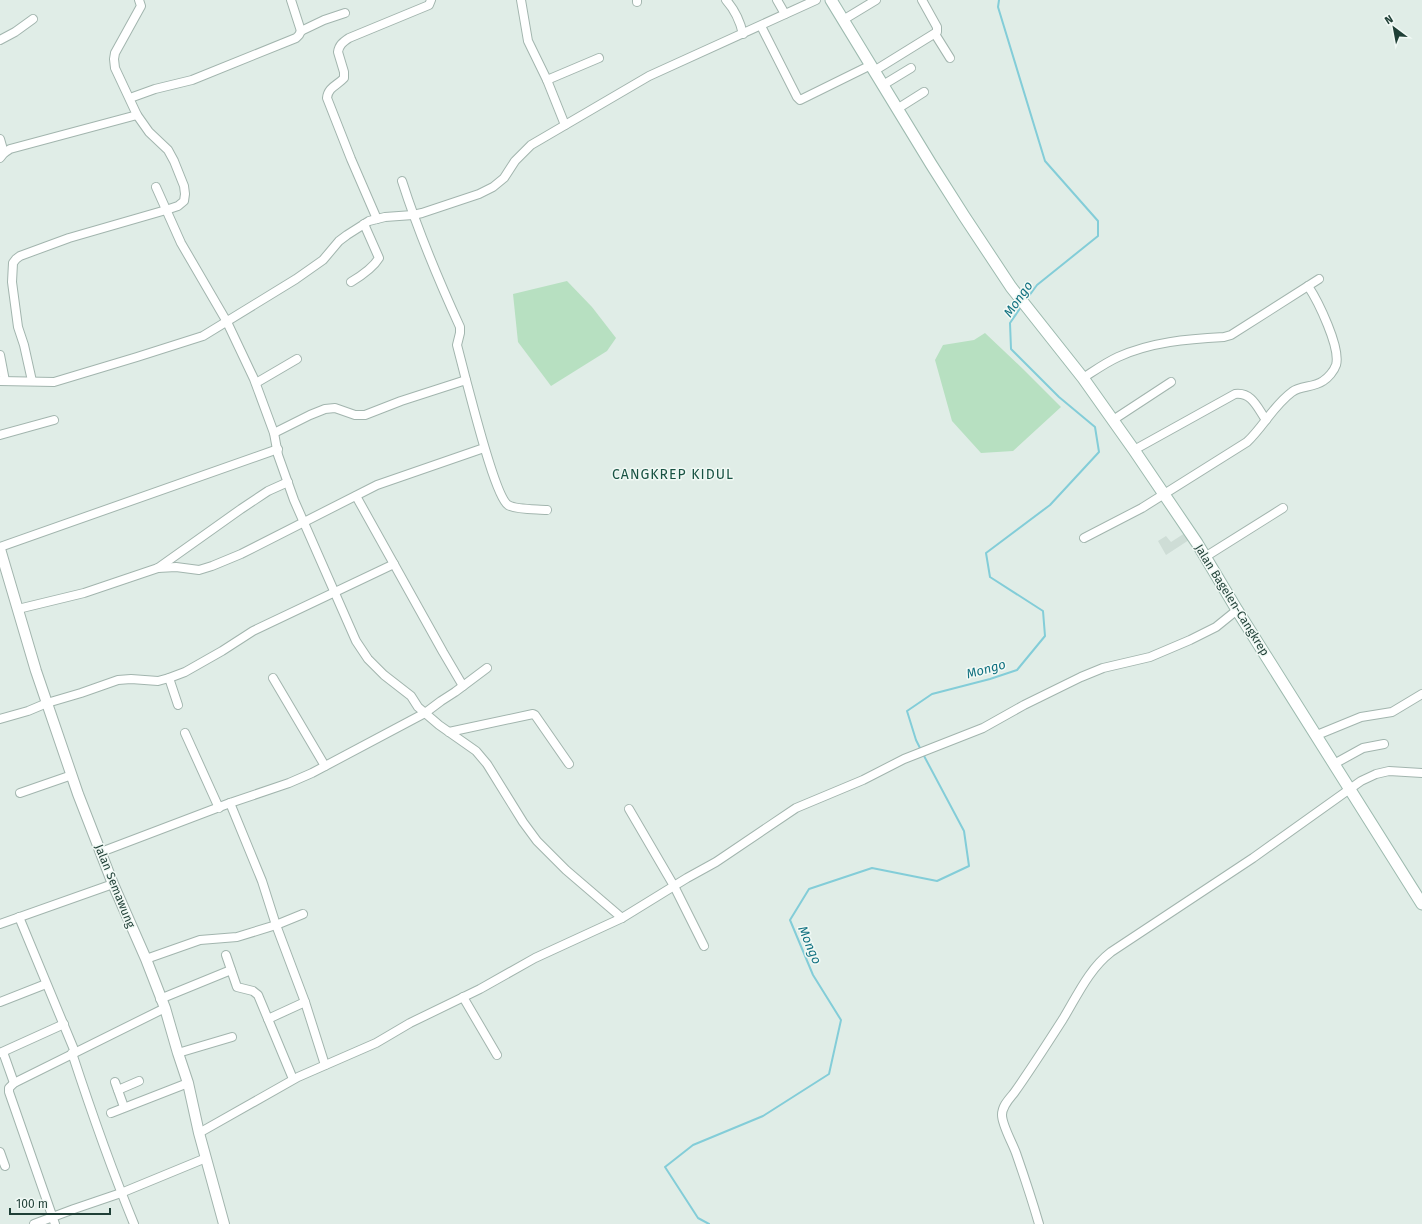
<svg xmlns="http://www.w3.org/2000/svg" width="1422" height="1224" viewBox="0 0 1422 1224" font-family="'Fira Sans',sans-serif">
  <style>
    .built { fill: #ceddd6 }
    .green { fill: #b7e0c1 }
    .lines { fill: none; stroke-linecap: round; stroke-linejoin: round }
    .stream { stroke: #83cdd8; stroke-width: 2 }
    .minor-casing { stroke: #a2b5ae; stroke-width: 10 }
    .tertiary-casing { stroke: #a2b5ae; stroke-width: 12 }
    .secondary-casing { stroke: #9dbaaf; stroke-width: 13 }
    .minor { stroke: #fff; stroke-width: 8 }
    .tertiary { stroke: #fff; stroke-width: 10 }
    .secondary { stroke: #fff; stroke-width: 11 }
    .labels { text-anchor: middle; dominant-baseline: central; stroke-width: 3; stroke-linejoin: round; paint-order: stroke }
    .street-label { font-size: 12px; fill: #1f3f36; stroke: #f1f9f5 }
    .water-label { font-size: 13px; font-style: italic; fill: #137281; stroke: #f1f9f5 }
    .quarter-label { font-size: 14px; letter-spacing: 1px; fill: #195343; stroke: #f1f9f5 }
  </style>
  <rect width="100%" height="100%" fill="#e0ede7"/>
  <path class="built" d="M 1185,533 L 1189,540 L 1166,555 L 1158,541 L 1166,536 L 1171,542 Z"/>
  <g class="green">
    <path d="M 567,281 L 592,307 L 616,338 L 607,351 L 551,386 L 518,342 L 513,294 Z"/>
    <path d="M 985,333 L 1023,369 L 1061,407 L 1013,451 L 981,453 L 952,421 L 935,360 L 943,345 L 974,340 Z"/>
  </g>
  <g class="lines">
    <g class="stream">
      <path d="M 999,0 L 998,7 L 1045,161 L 1098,221 L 1098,236 L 1037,285 L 1026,300"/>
      <path d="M 921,750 L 916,740 L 907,711 L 932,694 L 990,679 L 1017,670 L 1045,636 L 1043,611 L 990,577 L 986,553 L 1050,505 L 1099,452 L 1095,427 L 1059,397 L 1011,349 L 1010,323 L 1021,307"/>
      <path d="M 709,1224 L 698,1218 L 665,1167 L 693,1145 L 763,1116 L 829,1074 L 841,1020 L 813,975 L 790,920 L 809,889 L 872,868 L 937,881 L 969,866 L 964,831 L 923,754"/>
    </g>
    <defs>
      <g id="minor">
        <path d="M 291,0 L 301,31"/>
        <path d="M 521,0 L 528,41 L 547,80 L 565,125"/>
        <path d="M 637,0 L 637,2"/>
        <path d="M 726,0 C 735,10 740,21 743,34"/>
        <path d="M 777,0 L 785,14"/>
        <path d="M 843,20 L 876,0"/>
        <path d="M 761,26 L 797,97 L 800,100 L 871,65"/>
        <path d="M 935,34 L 950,58"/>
        <path d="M 0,40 L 15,32 L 33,19"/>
        <path d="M 874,71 L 937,32 L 937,27 L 922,0"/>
        <path d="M 547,80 L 599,58"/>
        <path d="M 883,85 L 911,68"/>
        <path d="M 130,98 L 155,89 L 192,80 L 296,38 L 299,35 L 301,31 L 324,20 L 345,13"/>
        <path d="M 897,109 L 924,92"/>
        <path d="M 0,139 L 4,153"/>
        <path d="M 0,158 L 4,153 L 10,149 L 137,115"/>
        <path d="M 402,181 C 418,231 438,279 460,327 L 460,333 L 457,345 L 466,380"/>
        <path d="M 156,187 L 181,243 L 227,322 L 254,379 L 274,433 L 278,455 L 294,500 L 356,641 L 368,659 L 384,675 L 411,696 L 418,707 L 439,725 L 476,751 L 487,764 L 523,822 L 537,841 L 566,870 L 622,918"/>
        <path d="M 377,219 L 351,159 L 327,98 C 328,87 338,85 344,78 L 344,72 L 338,52 C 339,45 343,42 349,38 L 429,5 L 431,0"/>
        <path d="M 351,282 C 361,276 373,268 379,258 L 364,224"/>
        <path d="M 0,355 L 5,381"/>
        <path d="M 1083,378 C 1094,371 1105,363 1118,357 C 1151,342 1187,339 1224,337 L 1231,335 L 1319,279"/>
        <path d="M 0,381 L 54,382 L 137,357 L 203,336 L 296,279 L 323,260 L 339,241 L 347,235 L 369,221 L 385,217 L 413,215 L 422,213 L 479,194 L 493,187 L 504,178 L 515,161 L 531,145 L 649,76 L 816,0"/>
        <path d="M 32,381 L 24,345 L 18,327 L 12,282 L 13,263 L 16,259 L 20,256 L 69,238 L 166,210 L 178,206 L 184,201 L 185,194 L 184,186 L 174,161 L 168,150 L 149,132 L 137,115 L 115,68 L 114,59 L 115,53 L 141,6 L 139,0"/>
        <path d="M 256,383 L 297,359"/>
        <path d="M 1113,420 L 1171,382"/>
        <path d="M 274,433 L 310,415 L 325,409 L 335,408 L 355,415 L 365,415 L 401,401 L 466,380 C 472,401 495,496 508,505 C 516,510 537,509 547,510"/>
        <path d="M 0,435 L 54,420"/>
        <path d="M 1134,450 L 1235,394 C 1252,392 1257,407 1266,420"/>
        <path d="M 356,496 L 443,652 L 463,686"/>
        <path d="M 1084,538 L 1142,508 L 1247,442 C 1263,427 1274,405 1292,392 C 1301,385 1313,388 1323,381 C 1328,378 1334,371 1336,365 C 1341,348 1318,301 1308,286"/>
        <path d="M 0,547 L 278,449"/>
        <path d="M 1205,557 L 1283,508"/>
        <path d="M 158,568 L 176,567 L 199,570 L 212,566 L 241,554 L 377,485 L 484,448"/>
        <path d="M 18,609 L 84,593 L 158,568 L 241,509 L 268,491 L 288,482"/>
        <path d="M 169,678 L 178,705"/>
        <path d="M 273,678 L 325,766"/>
        <path d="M 0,719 L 28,711 L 47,703 L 81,693 L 118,680 L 131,679 L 158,681 L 169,678 L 185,672 L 222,651 L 253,631 L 394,564"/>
        <path d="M 449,732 L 533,714 L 535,715 L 569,764"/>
        <path d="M 185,733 L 219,808"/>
        <path d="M 1317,735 L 1361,717 L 1392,712 L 1422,694"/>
        <path d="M 1334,764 L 1363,748 L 1384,744"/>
        <path d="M 20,793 L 72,775"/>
        <path d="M 629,809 L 674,886 L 704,946"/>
        <path d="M 101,852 L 230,803 L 289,783 L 312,773 L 425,713 L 441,701 L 455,692 L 487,668"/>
        <path d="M 303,914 L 276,925 L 305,1002 L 325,1065"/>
        <path d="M 19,917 L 75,1052"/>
        <path d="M 0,924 L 113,884"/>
        <path d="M 226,955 L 237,987 L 253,991 L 258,995 L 268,1019"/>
        <path d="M 146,959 L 200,940 L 237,937 L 276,925 L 262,881 L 230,803"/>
        <path d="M 463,997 L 497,1055"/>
        <path d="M 160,999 L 231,970"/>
        <path d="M 0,1002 L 46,984"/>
        <path d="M 3,1052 L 14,1083"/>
        <path d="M 0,1053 L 64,1024"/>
        <path d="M 72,1053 C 91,1111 111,1168 134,1224"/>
        <path d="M 178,1053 L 232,1037"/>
        <path d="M 293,1079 L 268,1019 L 305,1002"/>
        <path d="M 115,1082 L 124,1107"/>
        <path d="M 118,1090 L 139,1081"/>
        <path d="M 111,1113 L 188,1083"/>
        <path d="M 199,1133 L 298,1077 L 376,1043 L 410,1023 L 480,989 L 535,958 L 622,918 L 687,878 L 716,862 L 796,808 L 863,780 L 904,759 L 983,728 L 1024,705 L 1081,677 L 1103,668 L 1150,657 L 1190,640 L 1216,627 L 1237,610"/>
        <path d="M 0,1152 L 5,1166"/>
        <path d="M 34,1224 L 74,1209 L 121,1193 L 206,1158"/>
        <path d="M 55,1224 L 9,1092 L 9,1088 L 14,1083 L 165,1008"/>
        <path d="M 1039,1224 C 1032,1200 1024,1176 1016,1153 C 1012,1142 1002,1125 1002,1115 C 1002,1106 1009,1099 1014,1093 C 1031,1069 1047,1044 1063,1019 C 1077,996 1089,969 1111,952 L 1253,858 L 1361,781 L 1376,774 L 1389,771 L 1422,773"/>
      </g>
      <path id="tertiary" d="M 0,549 L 36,671 L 78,794 L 113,884 L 146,959 L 165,1008 L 178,1053 L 188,1083 L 199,1133 L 224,1224"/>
      <path id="secondary" d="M 831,0 L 931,164 L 964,216 L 1011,287 L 1083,378 L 1134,450 L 1197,543 L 1237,610 L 1422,904"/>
    </defs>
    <use href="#minor" class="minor-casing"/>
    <use href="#tertiary" class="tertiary-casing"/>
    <use href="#secondary" class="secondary-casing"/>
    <use href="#minor" class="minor"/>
    <use href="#tertiary" class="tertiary"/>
    <use href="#secondary" class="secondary"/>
  </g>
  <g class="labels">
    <g class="street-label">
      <text transform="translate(1232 600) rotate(58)">Jalan Bagelen-Cangkrep</text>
      <text transform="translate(115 886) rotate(68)">Jalan Semawung</text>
    </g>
    <g class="water-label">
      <text transform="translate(1018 299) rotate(-55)">Mongo</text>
      <text transform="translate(986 669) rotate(-15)">Mongo</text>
      <text transform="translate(810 945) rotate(67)">Mongo</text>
    </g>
    <g class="quarter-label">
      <text x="673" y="474">CANGKREP KIDUL</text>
    </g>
  </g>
  <g transform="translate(1394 28) rotate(328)" stroke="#f1f9f5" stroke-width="3" paint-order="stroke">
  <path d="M0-3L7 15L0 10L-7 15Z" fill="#1f3f36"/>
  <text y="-6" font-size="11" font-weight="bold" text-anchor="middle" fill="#1f3f36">N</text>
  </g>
  <path d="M10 1208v6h100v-6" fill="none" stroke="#1f3f36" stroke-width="2"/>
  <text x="16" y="1208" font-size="12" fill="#1f3f36" stroke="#f1f9f5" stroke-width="3" paint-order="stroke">100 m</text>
</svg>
